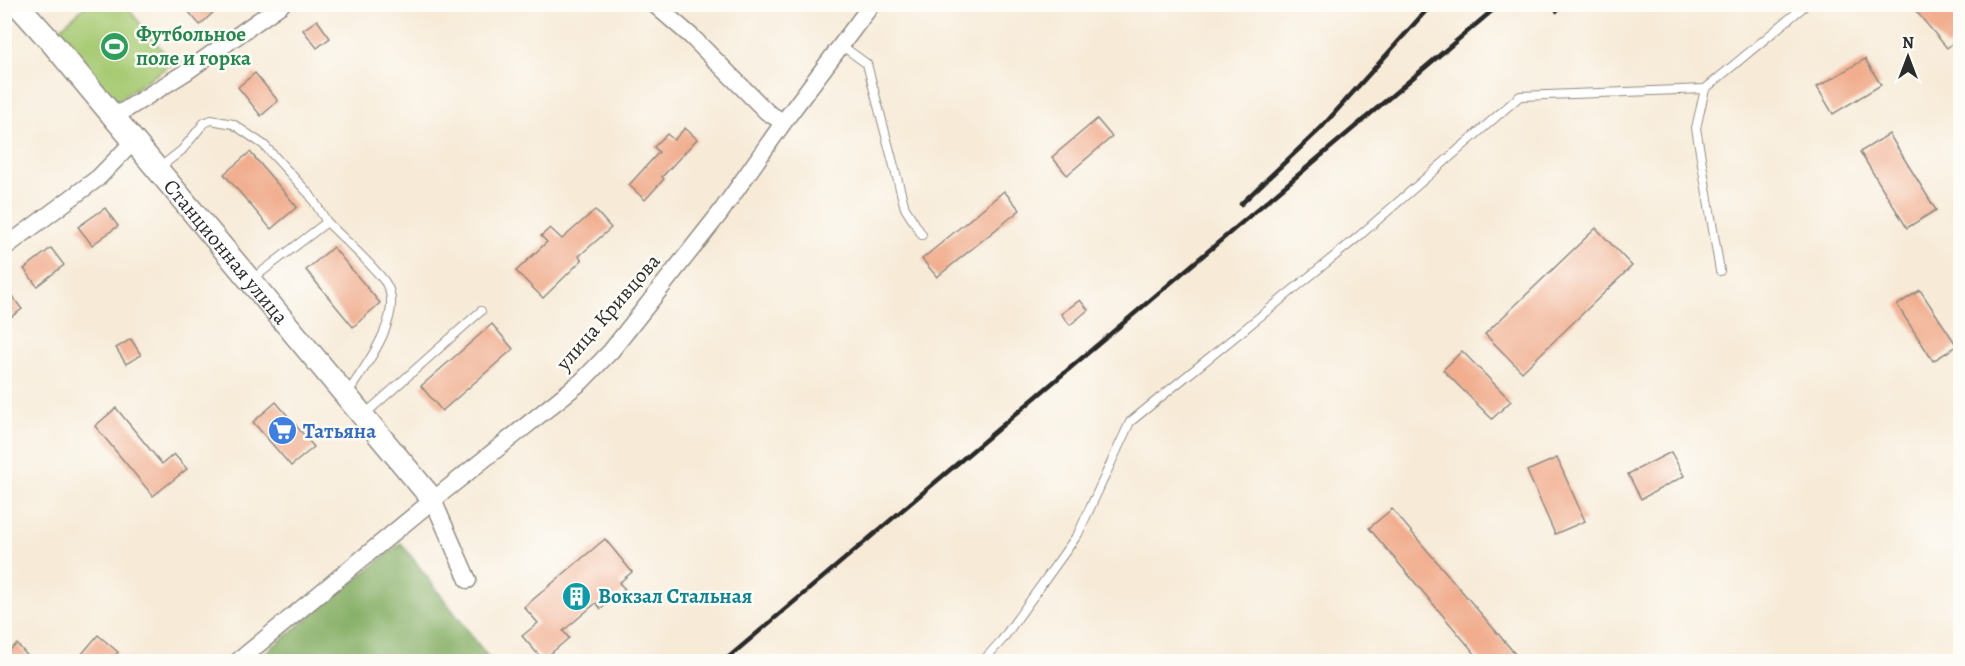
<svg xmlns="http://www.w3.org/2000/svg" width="1965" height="666" viewBox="0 0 1965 666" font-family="Alegreya,serif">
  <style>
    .green { fill: #a7ca73; stroke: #697a4f; stroke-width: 1.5 }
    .forest { fill: #85ae65; stroke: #586c48; stroke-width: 1.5 }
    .building { fill: #f1ad8e }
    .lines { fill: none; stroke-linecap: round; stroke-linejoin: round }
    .lane-casing { stroke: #918b82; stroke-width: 10 }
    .street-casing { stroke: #918b82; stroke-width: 19 }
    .secondary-casing { stroke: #918b82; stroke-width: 25 }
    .lane { stroke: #fff; stroke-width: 8 }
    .street { stroke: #fff; stroke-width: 16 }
    .secondary { stroke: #fff; stroke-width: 22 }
    .rail { stroke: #2b2b2b; stroke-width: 4.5 }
    .labels { text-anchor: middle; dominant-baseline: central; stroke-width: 5; stroke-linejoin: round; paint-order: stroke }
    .leisure-label { font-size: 21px; font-weight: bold; fill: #27864d; stroke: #fdfcf7; text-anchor: start }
    .street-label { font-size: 21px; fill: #2b2b2b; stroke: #fdfcf7 }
    .shop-label { font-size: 21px; font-weight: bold; fill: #366cbe; stroke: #fdfcf7; text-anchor: start }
    .culture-label { font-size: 21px; font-weight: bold; fill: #0d838f; stroke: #fdfcf7; text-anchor: start }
  </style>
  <rect width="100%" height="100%" fill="#fdfcf7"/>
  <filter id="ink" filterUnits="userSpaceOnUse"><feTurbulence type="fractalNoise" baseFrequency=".0167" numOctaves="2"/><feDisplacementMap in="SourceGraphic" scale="12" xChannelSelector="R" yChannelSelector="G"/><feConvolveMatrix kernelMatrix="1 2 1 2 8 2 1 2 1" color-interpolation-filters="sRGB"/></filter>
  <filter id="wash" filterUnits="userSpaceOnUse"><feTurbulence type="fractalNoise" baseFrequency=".008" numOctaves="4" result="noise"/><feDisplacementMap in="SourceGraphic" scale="24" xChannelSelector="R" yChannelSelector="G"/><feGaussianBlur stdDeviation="1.35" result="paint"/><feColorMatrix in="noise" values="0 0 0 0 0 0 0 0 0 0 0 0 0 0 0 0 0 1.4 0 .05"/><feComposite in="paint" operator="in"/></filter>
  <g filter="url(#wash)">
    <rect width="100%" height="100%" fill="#f7ebd8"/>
    <path class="green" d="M 87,5 L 125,5 L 173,63 L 115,102 L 58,30 Z"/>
    <path class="forest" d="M 401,543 L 491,661 L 255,661 Z"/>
    <g id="blocks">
      <g class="building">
        <path d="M 182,4 L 222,4 L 200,25 Z"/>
        <path d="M 1910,4 L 1951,4 L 1960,16 L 1960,37 L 1947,48 Z"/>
        <path d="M 317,20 L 330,38 L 317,48 L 303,30 Z"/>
        <path d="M 1865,59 L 1881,85 L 1833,114 L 1817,87 Z"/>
        <path d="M 255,73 L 278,101 L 261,116 L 238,87 Z"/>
        <path d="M 1097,119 L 1112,137 L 1067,175 L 1052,157 Z"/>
        <path d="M 685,128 L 697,139 L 662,177 L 664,179 L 645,200 L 629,185 L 659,152 L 654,147 L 667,134 L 674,140 Z"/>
        <path d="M 1889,134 L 1936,210 L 1907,228 L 1860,152 Z"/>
        <path d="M 250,152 L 297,207 L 271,229 L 224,174 Z"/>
        <path d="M 1004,191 L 1020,210 L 937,277 L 922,259 Z"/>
        <path d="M 105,208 L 118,226 L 92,245 L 78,227 Z"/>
        <path d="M 595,210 L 611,228 L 579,256 L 582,260 L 543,298 L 516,271 L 547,242 L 541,236 L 550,228 L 562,239 Z"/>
        <path d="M 1596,228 L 1632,266 L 1522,372 L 1485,334 Z"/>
        <path d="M 333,247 L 380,303 L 353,327 L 306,270 Z"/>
        <path d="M 51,248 L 64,265 L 37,286 L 24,269 Z"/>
        <path d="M 4,286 L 22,309 L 4,322 Z"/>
        <path d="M 1920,290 L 1957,346 L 1933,361 L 1897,305 Z"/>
        <path d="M 1080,300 L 1088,310 L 1070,325 L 1061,314 Z"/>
        <path d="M 492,324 L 513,349 L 442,411 L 421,386 Z"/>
        <path d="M 131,339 L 141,355 L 126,364 L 116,348 Z"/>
        <path d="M 1462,351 L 1511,401 L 1492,419 L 1443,370 Z"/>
        <path d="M 276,402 L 314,447 L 291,466 L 253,422 Z"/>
        <path d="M 116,408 L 162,464 L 174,454 L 187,469 L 153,496 L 95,426 Z"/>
        <path d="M 1671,452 L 1684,476 L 1641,499 L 1628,474 Z"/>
        <path d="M 1557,458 L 1585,521 L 1555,534 L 1527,471 Z"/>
        <path d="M 1392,509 L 1522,662 L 1482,662 L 1369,528 Z"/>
        <path d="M 605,539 L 632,572 L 619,583 L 625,589 L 601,609 L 596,603 L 563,631 L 569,638 L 543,660 L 522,636 L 538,623 L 524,607 Z"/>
        <path d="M 98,635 L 118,652 L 110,662 L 75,662 Z"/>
        <path d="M 17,644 L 33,662 L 11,662 L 5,654 Z"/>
      </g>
    </g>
  </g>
  <g filter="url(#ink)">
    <use href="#blocks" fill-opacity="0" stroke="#918b82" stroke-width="1.5"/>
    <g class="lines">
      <defs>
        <g id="lane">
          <path d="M 841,45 L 867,64 L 905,208 L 922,235"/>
          <path d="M 158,169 L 182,150 L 204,123 L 211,120 L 233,124 L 264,145 L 310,195 L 327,222 L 251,280"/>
          <path d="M 327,222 C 345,240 371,263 385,282 C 407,313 364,368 347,394"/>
          <path d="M 1720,271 L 1696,128 L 1705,89 L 1807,4"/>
          <path d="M 364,415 L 481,311"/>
          <path d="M 982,662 L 1002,640 L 1078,534 L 1130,422 L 1358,237 L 1520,96 L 1705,89"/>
        </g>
        <g id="street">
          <path d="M 654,4 L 692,37 L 767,112 L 783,122"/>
          <path d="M 114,117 L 186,72 L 282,4"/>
          <path d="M 4,248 L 98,178 L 134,141"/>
          <path d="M 433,500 L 468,580"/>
          <path d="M 237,662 L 433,500 L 582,381 L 611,351 L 720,213 L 788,116 L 872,4"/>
        </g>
        <g id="secondary">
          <path id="s1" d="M 17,4 L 53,44 L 433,500"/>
        </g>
      </defs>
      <use href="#lane" class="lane-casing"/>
      <use href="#street" class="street-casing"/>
      <use href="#secondary" class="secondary-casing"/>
      <use href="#lane" class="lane"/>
      <use href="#street" class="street"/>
      <use href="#secondary" class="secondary"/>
      <g class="rail">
        <path d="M 1557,11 L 1564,4"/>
        <path d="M 1241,204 L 1321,128 L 1432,4"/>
        <path d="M 723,662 L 1500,4"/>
      </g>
    </g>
  </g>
  <defs>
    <symbol id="stadium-disc" viewBox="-11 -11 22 22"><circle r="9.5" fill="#2e9e5b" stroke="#fdfcf7"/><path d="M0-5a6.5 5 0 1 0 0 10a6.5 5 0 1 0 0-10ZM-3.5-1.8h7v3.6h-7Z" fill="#fff"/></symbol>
    <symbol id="supermarket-disc" viewBox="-11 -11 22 22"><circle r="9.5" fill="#3f7fe0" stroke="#fdfcf7"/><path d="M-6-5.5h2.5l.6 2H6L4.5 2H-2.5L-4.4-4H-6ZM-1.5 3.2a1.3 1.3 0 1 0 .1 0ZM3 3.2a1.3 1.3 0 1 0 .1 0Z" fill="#fff"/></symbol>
    <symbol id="building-disc" viewBox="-11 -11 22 22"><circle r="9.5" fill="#0f9aa8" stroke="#fdfcf7"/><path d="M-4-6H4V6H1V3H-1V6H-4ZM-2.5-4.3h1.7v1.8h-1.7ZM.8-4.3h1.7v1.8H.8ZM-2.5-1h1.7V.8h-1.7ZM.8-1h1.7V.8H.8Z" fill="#fff"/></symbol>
  </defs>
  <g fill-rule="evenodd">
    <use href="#stadium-disc" x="98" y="30" width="33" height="33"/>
    <use href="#supermarket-disc" x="266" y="414" width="33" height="33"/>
    <use href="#building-disc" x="560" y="580" width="33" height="33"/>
  </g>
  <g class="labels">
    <g class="leisure-label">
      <text x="136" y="34">Футбольное<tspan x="136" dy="24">поле и горка</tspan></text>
    </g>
    <g class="street-label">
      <text stroke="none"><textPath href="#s1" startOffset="324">Станционная улица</textPath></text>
      <text transform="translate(608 312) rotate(-49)">улица Кривцова</text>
    </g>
    <g class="shop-label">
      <text x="303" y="431">Татьяна</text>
    </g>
    <g class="culture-label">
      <text x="598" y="596">Вокзал Стальная</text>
    </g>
  </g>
  <rect width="1965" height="666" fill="none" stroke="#fdfcf7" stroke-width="24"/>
  <g transform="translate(1908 57)" stroke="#fdfcf7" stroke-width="4.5" paint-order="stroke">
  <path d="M0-4.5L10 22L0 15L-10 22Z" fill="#2b2b2b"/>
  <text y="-9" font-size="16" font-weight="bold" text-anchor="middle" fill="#2b2b2b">N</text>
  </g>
</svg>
